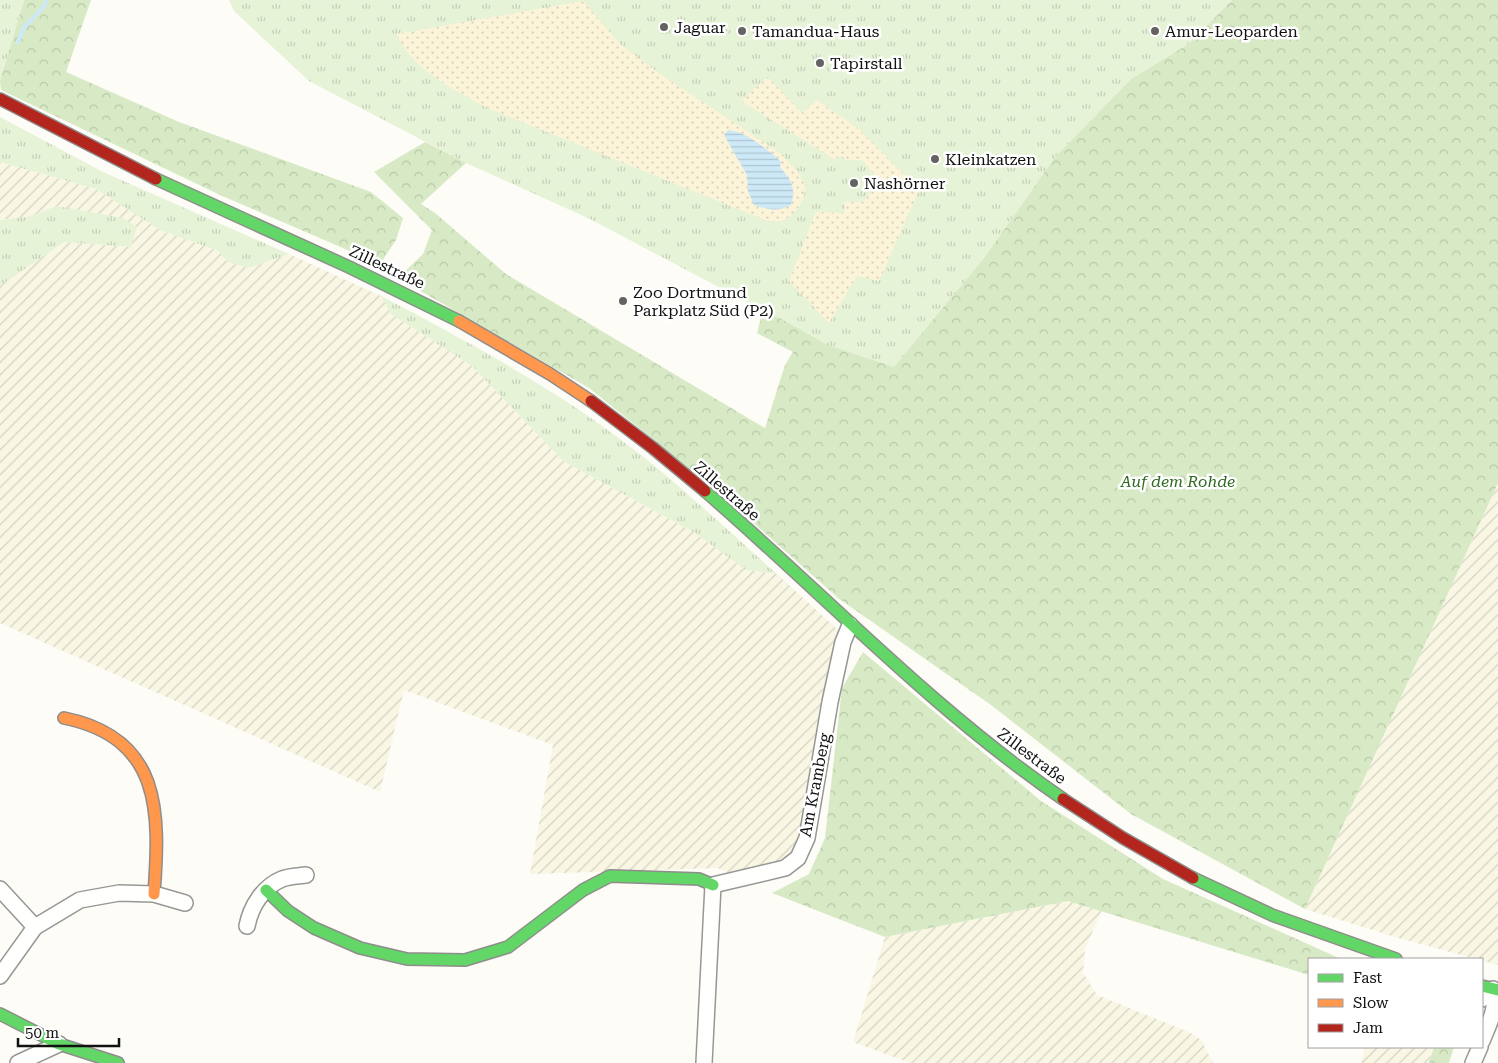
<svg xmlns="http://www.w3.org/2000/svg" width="1498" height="1063" viewBox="0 0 1498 1063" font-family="'Roboto Serif',serif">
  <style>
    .farmland { fill: url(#farmland-furrows) }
    .grass { fill: url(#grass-tufts) }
    .forest { fill: url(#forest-crowns) }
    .sand { fill: url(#sand-dots) }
    .water { fill: url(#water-rules) }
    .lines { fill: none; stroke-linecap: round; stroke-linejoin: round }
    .stream { stroke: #cde8f7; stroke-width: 4 }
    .street-casing { stroke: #979795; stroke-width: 18 }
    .fast-casing { stroke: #8e8d8b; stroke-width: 14 }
    .slow-casing { stroke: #8e8d8b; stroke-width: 14 }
    .jam-casing { stroke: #8e8d8b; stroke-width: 14 }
    .street { stroke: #fffffe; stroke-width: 15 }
    .fast { stroke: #63d668; stroke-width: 11 }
    .slow { stroke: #ff974d; stroke-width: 11 }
    .jam { stroke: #b3261e; stroke-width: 11 }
    .poi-dot { fill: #646362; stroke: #fff; stroke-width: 2 }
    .labels { text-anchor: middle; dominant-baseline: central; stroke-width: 5; stroke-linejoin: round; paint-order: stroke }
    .poi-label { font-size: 16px; fill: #111; stroke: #fff; text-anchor: start }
    .street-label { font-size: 16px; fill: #111; stroke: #fff }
    .park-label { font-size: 16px; font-style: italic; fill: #2f6b1f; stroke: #fff }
  </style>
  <defs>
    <pattern id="farmland-furrows" width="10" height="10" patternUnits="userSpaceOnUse" patternTransform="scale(1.25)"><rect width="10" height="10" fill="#f9f7e4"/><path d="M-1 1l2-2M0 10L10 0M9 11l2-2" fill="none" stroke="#d4d3c3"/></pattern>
    <pattern id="grass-tufts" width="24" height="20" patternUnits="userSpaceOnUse" patternTransform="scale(1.25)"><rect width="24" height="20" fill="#e7f3d7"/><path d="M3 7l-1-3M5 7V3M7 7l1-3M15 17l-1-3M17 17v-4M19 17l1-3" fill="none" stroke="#c5cfb8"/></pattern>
    <pattern id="forest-crowns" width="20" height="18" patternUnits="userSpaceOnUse" patternTransform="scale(1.25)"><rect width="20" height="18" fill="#d8eac5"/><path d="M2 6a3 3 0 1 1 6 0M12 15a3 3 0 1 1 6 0" fill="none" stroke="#b8c8a8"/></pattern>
    <pattern id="sand-dots" width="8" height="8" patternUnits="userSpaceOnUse" patternTransform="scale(1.25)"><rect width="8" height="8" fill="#fcf4d9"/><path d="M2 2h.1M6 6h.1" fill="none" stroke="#d7d0b9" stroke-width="1.8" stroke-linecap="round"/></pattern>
    <pattern id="water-rules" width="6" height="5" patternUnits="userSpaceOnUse" patternTransform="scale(1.25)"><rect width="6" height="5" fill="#cde8f7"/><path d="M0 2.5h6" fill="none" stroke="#afc6d3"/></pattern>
  </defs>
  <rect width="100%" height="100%" fill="#fdfcf7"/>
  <g class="farmland">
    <path d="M 0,162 L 96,189 L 160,230 L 218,251 L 228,262 L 248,268 L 289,254 L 381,296 L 391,314 L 472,366 L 563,461 L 695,533 L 746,570 L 777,574 L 837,629 L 840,636 L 801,836 L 795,851 L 784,863 L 733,875 L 718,868 L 530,874 L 553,745 L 404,690 L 380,792 L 0,623 L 0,286 L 64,242 L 130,247 L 56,206 L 32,216 L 0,220 Z"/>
    <path d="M 1498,483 L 1498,965 L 1395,937 L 1305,909 Z"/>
    <path d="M 1068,901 L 1102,910 L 1085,949 L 1083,973 L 1097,995 L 1191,1033 L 1202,1041 L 1213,1063 L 910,1063 L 853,1042 L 885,937 Z"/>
    <path d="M 1365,1047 L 1434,1047 L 1429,1063 L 1361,1063 Z"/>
  </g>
  <g class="grass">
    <path d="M 0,0 L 24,0 L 0,81 Z"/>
    <path d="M 229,0 L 1232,0 L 1190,43 L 1131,79 L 1055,157 L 984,258 L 894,368 L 828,345 L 590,219 L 466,163 L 309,81 L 234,11 Z"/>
    <path d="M 0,117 L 103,172 L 289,254 L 248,268 L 228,262 L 218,251 L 160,230 L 96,189 L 0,162 Z"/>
    <path d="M 56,206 L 123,218 L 137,227 L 131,247 L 64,242 L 0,286 L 0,220 L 32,216 Z"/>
    <path d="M 381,296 C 473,344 565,394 646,459 C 691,495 734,536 777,574 L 746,570 L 695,533 L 563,461 L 472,366 L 391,314 Z"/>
  </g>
  <g class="forest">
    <path d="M 24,0 L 91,0 L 66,72 L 179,122 L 371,192 L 403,218 L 396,240 L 380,264 L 220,195 L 1,90 L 0,81 Z"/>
    <path d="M 1232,0 L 1498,0 L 1498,483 L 1305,909 L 1131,814 L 991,705 L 838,598 L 721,494 L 589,388 L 398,278 L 423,254 L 432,230 L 374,172 L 425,142 L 466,163 L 421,204 L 435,213 L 506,274 L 765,428 L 785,365 L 793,352 L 757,333 L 763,309 L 828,345 L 894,367 L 984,258 L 1055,157 L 1131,79 L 1190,43 Z"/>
    <path d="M 863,652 L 1041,801 L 1163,879 L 1341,959 L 1309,959 L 1309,975 L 1068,901 L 885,937 L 772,893 L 809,874 L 825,838 L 842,688 Z"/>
    <path d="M 1434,1047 L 1454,1047 L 1449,1063 L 1429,1063 Z"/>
  </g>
  <g class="sand">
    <path d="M 583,1 L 620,44 L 660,74 L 780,153 C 788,162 801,173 804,184 C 808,198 796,214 784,220 C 780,222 773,221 768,221 L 485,107 C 453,88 412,70 397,34 Z"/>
    <path d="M 768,77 L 802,113 L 817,100 L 860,130 L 919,190 L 879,281 L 857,276 L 829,323 L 789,281 L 816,212 L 844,213 L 845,202 L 862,202 L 874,190 L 874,173 L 862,160 L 845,160 L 842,156 L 834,159 L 741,101 Z"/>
  </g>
  <path class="water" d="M 728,130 C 747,132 767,149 781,162 L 780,167 C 792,181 796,188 791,205 C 777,212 769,210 754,205 L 748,191 L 747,175 L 724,135 Z"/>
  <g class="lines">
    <path class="stream" d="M 18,42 L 23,29 L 45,5 L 46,0"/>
    <defs>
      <g id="street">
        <path d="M 0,889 L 35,927"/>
        <path d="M 247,926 C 251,906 263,887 282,879 C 289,876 299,876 306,875"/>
        <path d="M 0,976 L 35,927 L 80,900 L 119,893 L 154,894 L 185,903"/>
        <path d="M 1482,999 L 1493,989 C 1498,1009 1489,1023 1482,1041"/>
        <path d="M 18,1063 L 59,1044"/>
        <path d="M 704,1063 L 713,885 L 785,868 L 798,858 L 807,838 L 830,702 L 843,642 L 850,625"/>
        <path d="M 1473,1063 L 1480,1047"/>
      </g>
      <g id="fast">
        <path d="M 156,179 L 349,267 L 459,321"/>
        <path d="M 705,491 C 824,594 932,709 1063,799"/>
        <path d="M 1193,878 L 1272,915 L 1396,959"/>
        <path d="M 266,890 L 288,911 L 314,928 L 360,948 L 407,959 L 465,960 L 508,947 L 583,890 L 610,876 L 699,879 L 713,885"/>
        <path d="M 1482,986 L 1498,990"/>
        <path d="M 0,1014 L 59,1044 L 118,1063"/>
      </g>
      <g id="slow">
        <path d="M 459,321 L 550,374 L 591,401"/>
        <path d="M 64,718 C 162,738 160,812 154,894"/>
      </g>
      <g id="jam">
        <path d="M 0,99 L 156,179"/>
        <path d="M 591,401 L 653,448 L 705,491"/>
        <path d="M 1063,799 L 1123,838 L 1193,878"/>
      </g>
    </defs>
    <use href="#street" class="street-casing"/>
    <use href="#fast" class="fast-casing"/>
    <use href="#slow" class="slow-casing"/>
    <use href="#jam" class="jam-casing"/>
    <use href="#street" class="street"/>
    <use href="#fast" class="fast"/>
    <use href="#slow" class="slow"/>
    <use href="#jam" class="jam"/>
  </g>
  <g class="poi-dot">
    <circle cx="664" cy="27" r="5"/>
    <circle cx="742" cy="31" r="5"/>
    <circle cx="1155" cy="31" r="5"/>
    <circle cx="820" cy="63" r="5"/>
    <circle cx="935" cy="159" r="5"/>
    <circle cx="854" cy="183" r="5"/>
    <circle cx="623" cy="301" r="5"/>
  </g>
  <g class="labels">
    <g class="poi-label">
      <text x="674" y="27">Jaguar</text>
      <text x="752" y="31">Tamandua-Haus</text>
      <text x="1165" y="31">Amur-Leoparden</text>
      <text x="830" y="63">Tapirstall</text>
      <text x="945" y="159">Kleinkatzen</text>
      <text x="864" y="183">Nashörner</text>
      <text x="633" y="292">Zoo Dortmund<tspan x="633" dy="18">Parkplatz Süd (P2)</tspan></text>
    </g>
    <g class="street-label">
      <text transform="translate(387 267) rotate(25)">Zillestraße</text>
      <text transform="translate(727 491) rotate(41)">Zillestraße</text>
      <text transform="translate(1032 756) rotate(37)">Zillestraße</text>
      <text transform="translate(815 785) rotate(-79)">Am Kramberg</text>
    </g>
    <g class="park-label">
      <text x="1178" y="481">Auf dem Rohde</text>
    </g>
  </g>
  <rect x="1308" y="958" width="175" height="90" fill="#ffffff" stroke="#a0a0a0"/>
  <rect x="1318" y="974" width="25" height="8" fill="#63d668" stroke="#a0a0a0"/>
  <text x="1353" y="983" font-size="15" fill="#111111">Fast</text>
  <rect x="1318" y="999" width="25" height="8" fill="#ff974d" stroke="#a0a0a0"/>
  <text x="1353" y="1008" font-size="15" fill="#111111">Slow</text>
  <rect x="1318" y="1024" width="25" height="8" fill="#b3261e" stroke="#a0a0a0"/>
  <text x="1353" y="1033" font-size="15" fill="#111111">Jam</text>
  <path d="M18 1038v8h101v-8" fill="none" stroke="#111111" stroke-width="2.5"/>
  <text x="25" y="1038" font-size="15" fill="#111111" stroke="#ffffff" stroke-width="4" paint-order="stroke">50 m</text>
</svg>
